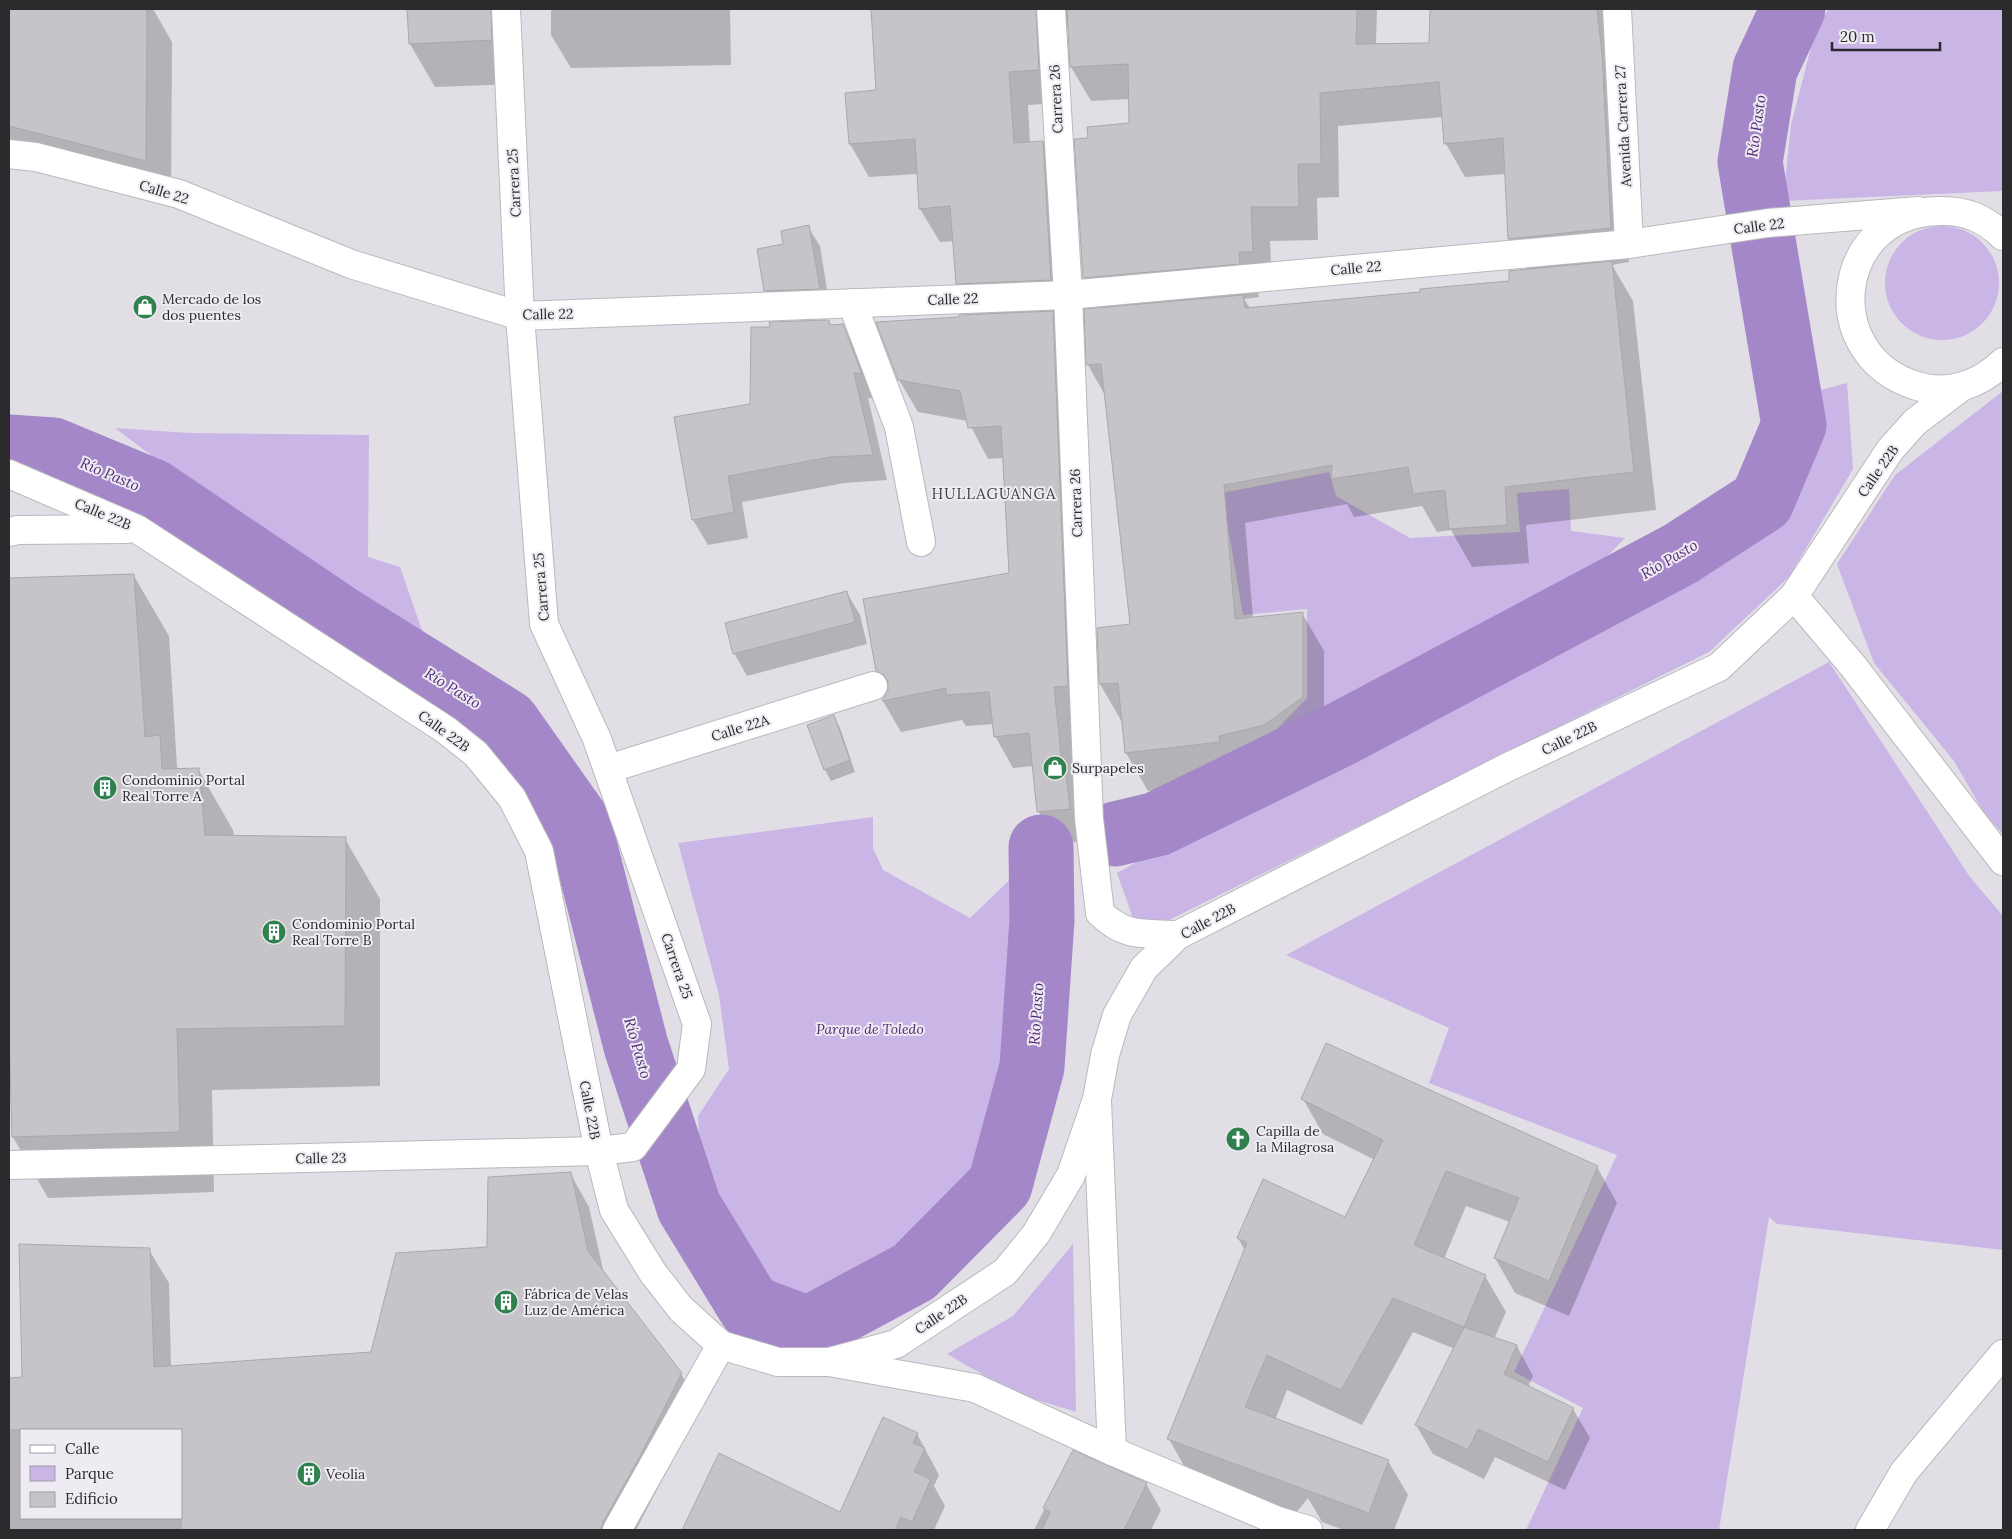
<svg xmlns="http://www.w3.org/2000/svg" width="2012" height="1539" viewBox="0 0 2012 1539" font-family="Lora,serif">
  <style>
    .green { fill: #cab5e7 }
    .shadow { fill: #0003; fill-rule: evenodd }
    .lines { fill: none; stroke-linecap: round; stroke-linejoin: round }
    .river { stroke: #a487c9; stroke-width: 65 }
    .building { fill: #c6c3c9; stroke: #aaa8ae }
    .minor-casing { stroke: #bab8bd; stroke-width: 30 }
    .major-casing { stroke: #bab8bd; stroke-width: 30 }
    .minor { stroke: #fff; stroke-width: 28 }
    .major { stroke: #fff; stroke-width: 28 }
    .labels { text-anchor: middle; dominant-baseline: central; stroke-width: 4; stroke-linejoin: round; paint-order: stroke }
    .street-label { font-size: 14px; fill: #2b2a2c; stroke: #eeecf2 }
    .poi-label { font-size: 14px; fill: #2b2a2c; stroke: #eeecf2; text-anchor: start }
    .park-label { font-size: 14px; font-style: italic; fill: #522a78; stroke: #eeecf2 }
    .water-label { font-size: 15px; font-style: italic; fill: #512977; stroke: #eeecf2 }
    .neighbourhood-label { font-size: 15px; letter-spacing: 1px; fill: #424044; stroke: #eeecf2 }
  </style>
  <rect width="100%" height="100%" fill="#e1dfe5"/>
  <g class="green">
    <path d="M 1829,9 L 2003,9 L 2003,191 L 1783,201 L 1791,125 L 1816,28 Z"/>
    <circle cx="1942" cy="283" r="57"/>
    <path d="M 1847,383 L 1853,469 L 1789,577 L 1709,652 L 1155,927 L 1134,921 L 1117,873 L 1680,554 L 1762,501 L 1793,425 L 1790,393 L 1817,391 Z"/>
    <path d="M 2003,391 L 2003,834 L 1984,813 L 1954,761 L 1874,663 L 1837,564 L 1895,475 Z"/>
    <path d="M 115,428 L 189,433 L 369,435 L 368,557 L 400,567 L 423,633 L 233,517 Z"/>
    <path d="M 1329,472 L 1336,496 L 1410,538 L 1520,532 L 1517,493 L 1569,489 L 1571,531 L 1625,538 L 1564,600 L 1373,703 L 1275,731 L 1307,698 L 1307,609 L 1243,615 L 1222,493 Z"/>
    <path d="M 1829,662 L 1970,877 L 2003,916 L 2003,1250 L 1777,1224 L 1769,1217 L 1719,1530 L 1526,1530 L 1583,1408 L 1514,1372 L 1617,1155 L 1429,1083 L 1449,1028 L 1286,955 Z"/>
    <path d="M 873,817 L 873,848 L 883,870 L 970,918 L 1022,868 L 1033,889 L 1024,1006 L 999,1112 L 975,1184 L 933,1235 L 870,1277 L 811,1304 L 770,1293 L 723,1227 L 700,1156 L 698,1116 L 729,1069 L 719,995 L 678,843 Z"/>
    <path d="M 1073,1244 L 1076,1412 L 1015,1393 L 947,1354 L 1013,1316 Z"/>
  </g>
  <g class="shadow">
    <path d="M 9,9 L 153,9 L 172,42 L 171,204 L 9,164 Z"/>
    <path d="M 408,9 L 518,9 L 516,84 L 435,87 L 410,44 Z"/>
    <path d="M 551,9 L 730,9 L 731,65 L 571,68 L 551,35 Z"/>
    <path d="M 872,9 L 1377,9 L 1376,45 L 1430,44 L 1431,9 L 1614,9 L 1621,89 L 1629,262 L 1612,265 L 1633,301 L 1656,510 L 1526,525 L 1529,563 L 1472,567 L 1451,530 L 1437,532 L 1422,506 L 1354,517 L 1347,504 L 1245,523 L 1253,618 L 1302,613 L 1324,651 L 1324,735 L 1285,763 L 1240,774 L 1241,780 L 1148,791 L 1126,753 L 1122,722 L 1100,684 L 1098,629 L 1132,625 L 1106,397 L 1088,365 L 1102,309 L 1084,278 L 1089,139 L 1130,124 L 1130,99 L 1091,101 L 1071,67 L 1069,27 L 1061,30 L 1058,103 L 1028,105 L 1030,144 L 1043,143 L 1062,176 L 1070,314 L 1053,314 L 1071,344 L 1086,718 L 1071,719 L 1080,801 L 1087,841 L 1057,844 L 1039,812 L 1033,766 L 1013,768 L 995,736 L 994,724 L 966,726 L 962,720 L 901,732 L 883,701 L 889,690 L 878,670 L 1011,574 L 1004,458 L 988,459 L 968,421 L 918,412 L 899,380 L 960,319 L 976,315 L 957,283 L 954,241 L 940,242 L 920,209 L 918,174 L 869,177 L 850,144 L 878,92 ZM 1444,117 L 1446,144 L 1465,177 L 1506,174 L 1509,239 L 1527,270 L 1511,283 L 1250,308 L 1244,299 L 1259,297 L 1257,286 L 1272,285 L 1270,241 L 1318,240 L 1317,198 L 1339,197 L 1338,126 Z"/>
    <path d="M 808,227 L 820,246 L 830,308 L 776,310 L 765,291 L 784,245 Z"/>
    <path d="M 828,321 L 831,326 L 842,325 L 857,351 L 876,399 L 868,398 L 887,480 L 845,483 L 742,502 L 748,538 L 708,545 L 693,520 L 751,405 Z"/>
    <path d="M 134,576 L 169,636 L 177,767 L 179,770 L 198,769 L 233,830 L 234,836 L 345,839 L 380,899 L 380,1086 L 212,1090 L 214,1192 L 48,1198 L 13,1137 L 9,1017 L 9,579 Z"/>
    <path d="M 847,593 L 860,615 L 867,644 L 747,676 L 734,653 Z"/>
    <path d="M 834,717 L 840,728 L 855,772 L 831,781 L 825,770 L 809,726 Z"/>
    <path d="M 1303,1099 L 1597,1167 L 1617,1203 L 1569,1316 L 1515,1293 L 1495,1258 L 1510,1222 L 1466,1206 L 1444,1259 L 1485,1276 L 1506,1312 L 1494,1339 L 1517,1346 L 1533,1376 L 1528,1387 L 1573,1409 L 1590,1438 L 1565,1490 L 1495,1457 L 1484,1479 L 1433,1454 L 1416,1425 L 1455,1349 L 1413,1332 L 1362,1425 L 1287,1390 L 1275,1420 L 1388,1461 L 1408,1495 L 1394,1530 L 1344,1530 L 1322,1522 L 1308,1498 L 1295,1514 L 1189,1475 L 1169,1439 L 1245,1251 L 1238,1238 L 1346,1219 L 1375,1160 L 1323,1134 Z"/>
    <path d="M 570,1173 L 589,1207 L 604,1274 L 681,1374 L 700,1407 L 636,1530 L 9,1530 L 9,1379 L 24,1378 L 149,1250 L 169,1283 L 171,1368 L 372,1353 ZM 21,1430 L 181,1430 L 181,1518 L 21,1518 Z"/>
    <path d="M 884,1419 L 917,1434 L 939,1475 L 934,1486 L 945,1506 L 934,1530 L 836,1530 Z"/>
    <path d="M 1073,1452 L 1146,1484 L 1161,1510 L 1151,1530 L 1034,1530 Z"/>
    <path d="M 720,1455 L 812,1519 L 807,1530 L 684,1530 Z"/>
  </g>
  <g class="lines">
    <g class="river">
      <path d="M 9,447 L 53,450 L 152,491 L 339,617 L 507,722 L 579,824 L 636,1046 L 689,1207 L 750,1307 L 808,1329 L 914,1272 L 1000,1185 L 1032,1067 L 1042,920 L 1041,847"/>
      <path d="M 1115,834 L 1157,824 L 1341,734 L 1680,554 L 1762,501 L 1794,425 L 1750,162 L 1765,69 L 1793,9"/>
    </g>
  </g>
  <g class="building">
    <path d="M 9,9 L 147,9 L 146,161 L 9,126 Z"/>
    <path d="M 407,9 L 491,9 L 492,40 L 409,44 Z"/>
    <path d="M 871,9 L 1036,9 L 1039,70 L 1009,72 L 1014,143 L 1043,141 L 1051,280 L 956,284 L 950,206 L 919,209 L 915,139 L 849,144 L 845,93 L 876,90 Z"/>
    <path d="M 1067,9 L 1357,9 L 1356,44 L 1429,43 L 1430,9 L 1597,9 L 1602,54 L 1611,228 L 1508,239 L 1503,138 L 1444,144 L 1439,82 L 1320,93 L 1321,164 L 1298,164 L 1299,207 L 1251,207 L 1253,252 L 1239,252 L 1240,264 L 1083,278 L 1074,139 L 1088,138 L 1087,127 L 1129,123 L 1128,64 L 1070,67 Z"/>
    <path d="M 809,225 L 820,289 L 764,291 L 757,249 L 783,244 L 781,231 Z"/>
    <path d="M 1612,261 L 1634,472 L 1505,487 L 1507,525 L 1449,529 L 1445,490 L 1413,494 L 1408,467 L 1331,479 L 1332,465 L 1224,485 L 1235,619 L 1303,612 L 1303,697 L 1264,725 L 1219,736 L 1220,742 L 1125,753 L 1118,683 L 1099,684 L 1097,628 L 1130,624 L 1101,364 L 1086,365 L 1084,309 L 1243,295 L 1245,308 L 1420,292 L 1420,289 L 1509,281 L 1509,271 Z"/>
    <path d="M 1053,311 L 1068,686 L 1054,687 L 1063,774 L 1066,774 L 1070,809 L 1037,812 L 1029,733 L 994,737 L 989,692 L 946,695 L 946,688 L 882,701 L 888,690 L 888,682 L 884,675 L 876,671 L 863,599 L 1009,573 L 1001,426 L 968,428 L 960,391 L 898,380 L 876,322 L 959,317 L 959,315 Z"/>
    <path d="M 825,320 L 829,320 L 830,325 L 843,324 L 862,374 L 854,373 L 873,455 L 830,457 L 728,476 L 734,512 L 692,520 L 674,417 L 750,404 L 751,327 L 770,327 L 769,322 Z"/>
    <path d="M 134,574 L 145,737 L 160,735 L 162,769 L 199,768 L 205,835 L 346,837 L 345,1026 L 177,1029 L 180,1132 L 12,1137 L 9,1031 L 9,578 Z"/>
    <path d="M 847,591 L 855,622 L 733,654 L 725,623 Z"/>
    <path d="M 834,715 L 850,760 L 824,770 L 807,725 Z"/>
    <path d="M 1326,1043 L 1598,1166 L 1549,1281 L 1494,1258 L 1519,1198 L 1446,1171 L 1414,1245 L 1486,1275 L 1464,1327 L 1393,1298 L 1341,1390 L 1267,1355 L 1245,1407 L 1389,1460 L 1369,1513 L 1167,1439 L 1247,1243 L 1237,1238 L 1263,1179 L 1345,1217 L 1383,1140 L 1301,1099 Z"/>
    <path d="M 571,1172 L 588,1251 L 682,1373 L 638,1460 L 603,1522 L 601,1530 L 181,1530 L 181,1430 L 9,1430 L 9,1378 L 22,1377 L 19,1244 L 150,1248 L 154,1367 L 371,1352 L 396,1253 L 487,1247 L 488,1177 Z"/>
    <path d="M 1464,1327 L 1517,1345 L 1504,1374 L 1574,1408 L 1548,1462 L 1478,1429 L 1468,1450 L 1415,1425 Z"/>
    <path d="M 883,1417 L 918,1433 L 913,1443 L 925,1448 L 914,1472 L 931,1479 L 912,1522 L 901,1517 L 895,1530 L 682,1530 L 719,1453 L 840,1512 Z"/>
    <path d="M 1073,1450 L 1147,1483 L 1124,1530 L 1042,1530 L 1050,1512 L 1043,1508 Z"/>
  </g>
  <g class="lines">
    <defs>
      <g id="minor">
        <path d="M 1051,9 L 1068,295 L 1089,819 L 1100,913 C 1126,938 1143,933 1178,935"/>
        <path d="M 1617,9 L 1629,244"/>
        <path d="M 852,303 L 899,427 L 921,542"/>
        <path d="M 1794,596 L 1853,666 L 2003,861"/>
        <path d="M 608,769 L 873,686"/>
        <path d="M 1097,1101 L 1112,1451"/>
        <path d="M 9,1165 L 599,1151 L 633,1147 L 691,1069 L 697,1024 L 597,739 L 544,624 L 520,316 L 506,9"/>
        <path d="M 829,1362 L 975,1388 L 1112,1451 L 1278,1521 L 1308,1530"/>
        <path d="M 617,1530 L 721,1345"/>
        <path d="M 1870,1530 L 1904,1472 L 2003,1354"/>
      </g>
      <g id="major">
        <path d="M 9,154 L 36,157 L 179,194 L 351,264 L 520,316 L 1068,295 L 1629,244 L 1768,223 L 1918,211"/>
        <path d="M 2003,236 C 1984,218 1965,210 1939,211 C 1834,213 1817,356 1917,386 C 1949,396 1980,384 2003,362"/>
        <path d="M 9,474 L 137,529 L 446,730 L 476,754 L 512,798 L 539,851 L 599,1151 L 614,1210 L 653,1273 L 681,1309 L 721,1345 L 778,1362 L 829,1362 L 896,1344 L 1005,1272 L 1036,1234 L 1071,1175 L 1097,1099 L 1105,1055 L 1117,1015 L 1144,968 L 1178,935 L 1506,768 L 1719,667 L 1794,596 L 1890,450 L 1915,422 L 1960,388"/>
        <path d="M 9,532 L 18,530 L 127,529"/>
      </g>
    </defs>
    <use href="#minor" class="minor-casing"/>
    <use href="#major" class="major-casing"/>
    <use href="#minor" class="minor"/>
    <use href="#major" class="major"/>
  </g>
  <defs>
    <symbol id="shop-disc" viewBox="-11 -11 22 22"><circle r="9.5" fill="#308050" stroke="#eeecf2"/><path d="M-5-2.5h2.3a2.7 3.5 0 0 1 5.4 0H5L5.5 6h-11ZM-1.5-2.5h3a1.5 2.3 0 0 0-3 0Z" fill="#fff"/></symbol>
    <symbol id="building-disc" viewBox="-11 -11 22 22"><circle r="9.5" fill="#308050" stroke="#eeecf2"/><path d="M-4-6H4V6H1V3H-1V6H-4ZM-2.5-4.3h1.7v1.8h-1.7ZM.8-4.3h1.7v1.8H.8ZM-2.5-1h1.7V.8h-1.7ZM.8-1h1.7V.8H.8Z" fill="#fff"/></symbol>
    <symbol id="church-disc" viewBox="-11 -11 22 22"><circle r="9.5" fill="#308050" stroke="#eeecf2"/><path d="M-1.2-6h2.4v3.5h3.3v2.4h-3.3V6h-2.4V-.1h-3.3v-2.4h3.3Z" fill="#fff"/></symbol>
  </defs>
  <g fill-rule="evenodd">
    <use href="#shop-disc" x="131" y="293" width="28" height="28"/>
    <use href="#shop-disc" x="1041" y="754" width="28" height="28"/>
    <use href="#building-disc" x="91" y="774" width="28" height="28"/>
    <use href="#building-disc" x="260" y="918" width="28" height="28"/>
    <use href="#church-disc" x="1224" y="1125" width="28" height="28"/>
    <use href="#building-disc" x="492" y="1288" width="28" height="28"/>
    <use href="#building-disc" x="295" y="1460" width="28" height="28"/>
  </g>
  <g class="labels">
    <g class="street-label">
      <text transform="translate(1056 99) rotate(-93)">Carrera 26</text>
      <text transform="translate(1623 126) rotate(-93)">Avenida Carrera 27</text>
      <text transform="translate(514 183) rotate(-93)">Carrera 25</text>
      <text transform="translate(164 192) rotate(17)">Calle 22</text>
      <text transform="translate(1759 226) rotate(-7)">Calle 22</text>
      <text transform="translate(1356 268) rotate(-5)">Calle 22</text>
      <text transform="translate(953 299) rotate(-2)">Calle 22</text>
      <text transform="translate(548 314) rotate(-1)">Calle 22</text>
      <text transform="translate(1878 471) rotate(-55)">Calle 22B</text>
      <text transform="translate(1076 503) rotate(-92)">Carrera 26</text>
      <text transform="translate(103 514) rotate(23)">Calle 22B</text>
      <text transform="translate(541 587) rotate(-95)">Carrera 25</text>
      <text transform="translate(740 728) rotate(-17)">Calle 22A</text>
      <text transform="translate(444 731) rotate(36)">Calle 22B</text>
      <text transform="translate(1569 738) rotate(-26)">Calle 22B</text>
      <text transform="translate(1208 921) rotate(-28)">Calle 22B</text>
      <text transform="translate(677 966) rotate(71)">Carrera 25</text>
      <text transform="translate(590 1110) rotate(79)">Calle 22B</text>
      <text transform="translate(321 1158) rotate(-1)">Calle 23</text>
      <text transform="translate(941 1314) rotate(-34)">Calle 22B</text>
    </g>
    <g class="poi-label">
      <text x="162" y="299">Mercado de los<tspan x="162" dy="16">dos puentes</tspan></text>
      <text x="1072" y="768">Surpapeles</text>
      <text x="122" y="780">Condominio Portal<tspan x="122" dy="16">Real Torre A</tspan></text>
      <text x="292" y="924">Condominio Portal<tspan x="292" dy="16">Real Torre B</tspan></text>
      <text x="1256" y="1131">Capilla de<tspan x="1256" dy="16">la Milagrosa</tspan></text>
      <text x="524" y="1294">Fábrica de Velas<tspan x="524" dy="16">Luz de América</tspan></text>
      <text x="326" y="1474">Veolia</text>
    </g>
    <g class="park-label">
      <text x="870" y="1029">Parque de Toledo</text>
    </g>
    <g class="water-label">
      <text transform="translate(1756 126) rotate(-82)">Río Pasto</text>
      <text transform="translate(110 474) rotate(23)">Río Pasto</text>
      <text transform="translate(1669 559) rotate(-30)">Río Pasto</text>
      <text transform="translate(453 688) rotate(32)">Río Pasto</text>
      <text transform="translate(1036 1014) rotate(-86)">Río Pasto</text>
      <text transform="translate(638 1048) rotate(74)">Río Pasto</text>
    </g>
    <g class="neighbourhood-label">
      <text x="994" y="493">HULLAGUANGA</text>
    </g>
  </g>
  <rect width="2012" height="1539" fill="none" stroke="#2b2a2c" stroke-width="20"/>
  <rect x="20" y="1429" width="162" height="90" fill="#eeecf2" stroke="#a09ea3"/>
  <rect x="30" y="1445" width="25" height="8" fill="#ffffff" stroke="#a09ea3"/>
  <text x="65" y="1454" font-size="15" fill="#2b2a2c">Calle</text>
  <rect x="30" y="1466" width="25" height="15" fill="#cab5e7" stroke="#a09ea3"/>
  <text x="65" y="1479" font-size="15" fill="#2b2a2c">Parque</text>
  <rect x="30" y="1492" width="25" height="15" fill="#c6c3c9" stroke="#a09ea3"/>
  <text x="65" y="1504" font-size="15" fill="#2b2a2c">Edificio</text>
  <path d="M1832 42v8h108v-8" fill="none" stroke="#2b2a2c" stroke-width="2.5"/>
  <text x="1840" y="42" font-size="15" fill="#2b2a2c" stroke="#eeecf2" stroke-width="4" paint-order="stroke">20 m</text>
</svg>
